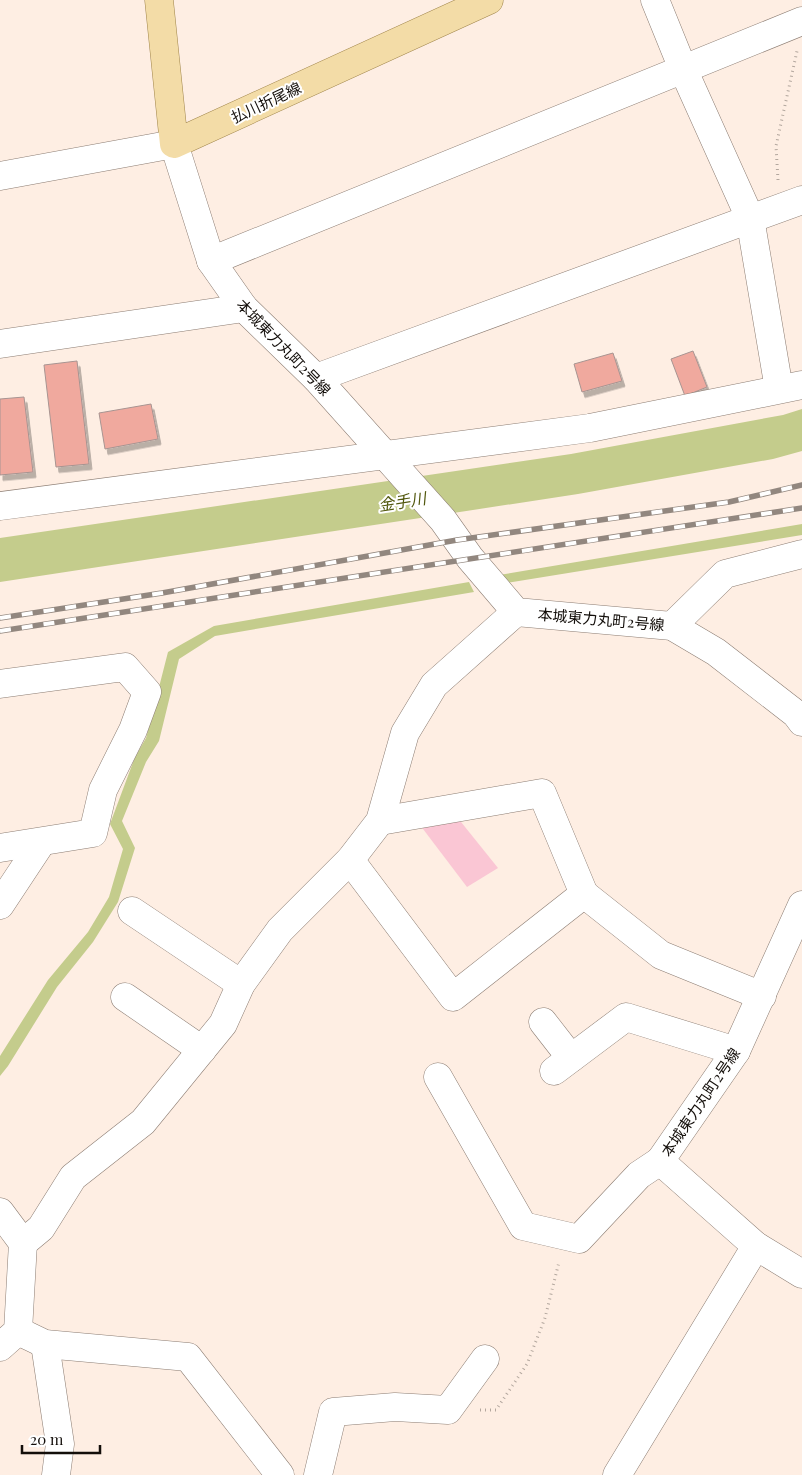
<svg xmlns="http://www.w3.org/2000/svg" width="802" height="1475" viewBox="0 0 802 1475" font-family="'Playfair Display','Noto Sans JP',serif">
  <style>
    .green { fill: #fac6d4 }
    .water { fill: #c4cc8c }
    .building { fill: #f0a99e; stroke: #a79491; filter: url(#shadow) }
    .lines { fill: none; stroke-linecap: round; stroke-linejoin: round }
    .minor-casing { stroke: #8c7d73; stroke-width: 29 }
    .major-casing { stroke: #9f844a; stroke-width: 29 }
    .path { stroke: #b3a79e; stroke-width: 3; stroke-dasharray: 1 4; stroke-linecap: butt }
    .minor { stroke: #fff; stroke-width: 28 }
    .major { stroke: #f3dca7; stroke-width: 28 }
    .rail-casing { stroke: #92877f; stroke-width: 5.5 }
    .rail { stroke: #fff; stroke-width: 4; stroke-dasharray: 11; stroke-linecap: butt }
    .labels { text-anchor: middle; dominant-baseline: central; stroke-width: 4; stroke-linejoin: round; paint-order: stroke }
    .street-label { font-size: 15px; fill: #130e0a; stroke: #fff }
    .water-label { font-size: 16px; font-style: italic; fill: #52580e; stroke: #fff }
  </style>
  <defs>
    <filter id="shadow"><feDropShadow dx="3" dy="5.5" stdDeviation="0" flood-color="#0004"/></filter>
  </defs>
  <rect width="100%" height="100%" fill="#feeee3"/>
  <path class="green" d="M 457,817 L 498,868 L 467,887 L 420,825 Z"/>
  <g class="water">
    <path d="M 802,409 L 802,451 L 773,459 L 578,494 L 0,582 L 0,538 L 571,454 L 783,415 Z"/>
    <path d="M 802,524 L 802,535 L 507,583 L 499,575 Z"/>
    <path d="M 469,582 L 474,592 L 215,636 L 179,659 L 159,741 L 146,762 L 122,821 L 135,848 L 118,902 L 93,942 L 57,987 L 8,1066 L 0,1076 L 0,1056 L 48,980 L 88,932 L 109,897 L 123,849 L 110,824 L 135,757 L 146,738 L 168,652 L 214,626 Z"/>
  </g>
  <g class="building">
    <path d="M 693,351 L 707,387 L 685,396 L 671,359 Z"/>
    <path d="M 613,353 L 622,381 L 582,392 L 574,364 Z"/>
    <path d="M 77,361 L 89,464 L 56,467 L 44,365 Z"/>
    <path d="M 24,397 L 33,472 L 0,475 L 0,399 Z"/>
    <path d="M 151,404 L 158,439 L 105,449 L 99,413 Z"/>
  </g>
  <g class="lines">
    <defs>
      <g id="minor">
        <path d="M 655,0 L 683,69 L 750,218 L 779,389"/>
        <path d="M 0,176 L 174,144 L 211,261 L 244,308 L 316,378 L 443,520 L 470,558 L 516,612 L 672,626 L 716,652 L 796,714 L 802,722"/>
        <path d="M 211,261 L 802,21"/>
        <path d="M 0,344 L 244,308"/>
        <path d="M 316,378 L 802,200"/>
        <path d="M 0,506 L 590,428 L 802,385"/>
        <path d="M 672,626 L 725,574 L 802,554"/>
        <path d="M 0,684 L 125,667 L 147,692 L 133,730 L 103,790 L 93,833 L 0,848"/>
        <path d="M 350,860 L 453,997 L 584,894 L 542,793 L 380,821"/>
        <path d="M 584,894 L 661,955 L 762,996"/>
        <path d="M 0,905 L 41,843"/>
        <path d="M 802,905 L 736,1051 L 660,1161 L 756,1246 L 802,1274"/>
        <path d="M 132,911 L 241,984"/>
        <path d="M 125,997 L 202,1050"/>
        <path d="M 543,1022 L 571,1058"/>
        <path d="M 554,1071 L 626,1017 L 736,1051"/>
        <path d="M 438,1077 L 523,1226 L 579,1239 L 639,1175 L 660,1161"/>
        <path d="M 0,1212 L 23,1243 L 18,1331 L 0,1347"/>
        <path d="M 23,1243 L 41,1228 L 73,1177 L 143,1122 L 223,1024 L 241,984 L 280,930 L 350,860 L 380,821 L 405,733 L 434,685 L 516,612"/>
        <path d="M 18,1331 L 45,1344 L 188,1357 L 280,1475"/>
        <path d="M 45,1344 L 60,1444 L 56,1475"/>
        <path d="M 318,1475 L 333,1412 L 395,1407 L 448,1410 L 485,1359"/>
        <path d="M 617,1475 L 756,1246"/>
      </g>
      <path id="major" d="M 159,0 L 174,144 L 489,0"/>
    </defs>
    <use href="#minor" class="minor-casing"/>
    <use href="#major" class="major-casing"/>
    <g class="path">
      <path d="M 778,180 L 776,146 L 797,51"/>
      <path d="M 480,1410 L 496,1410 L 527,1364 L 545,1318 L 559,1262"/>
    </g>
    <use href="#minor" class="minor"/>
    <use href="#major" class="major"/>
    <defs>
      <g id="rail">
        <path d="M 0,618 L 162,593 L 457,540 L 729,502 L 802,485"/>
        <path d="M 0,631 L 802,508"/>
      </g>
    </defs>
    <use href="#rail" class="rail-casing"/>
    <use href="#rail" class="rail"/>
  </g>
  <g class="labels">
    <g class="street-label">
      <text transform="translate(266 102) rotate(-25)">払川折尾線</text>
      <text transform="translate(284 347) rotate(46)">本城東力丸町2号線</text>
      <text transform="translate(601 619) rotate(5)">本城東力丸町2号線</text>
      <text transform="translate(700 1102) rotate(-56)">本城東力丸町2号線</text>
    </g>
    <g class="water-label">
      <text transform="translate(402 501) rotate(-9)">金手川</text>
    </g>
  </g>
  <path d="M22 1445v8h78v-8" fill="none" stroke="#130e0a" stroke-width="2.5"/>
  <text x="30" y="1445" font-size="15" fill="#130e0a" stroke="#ffffff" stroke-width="4" paint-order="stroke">20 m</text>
</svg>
